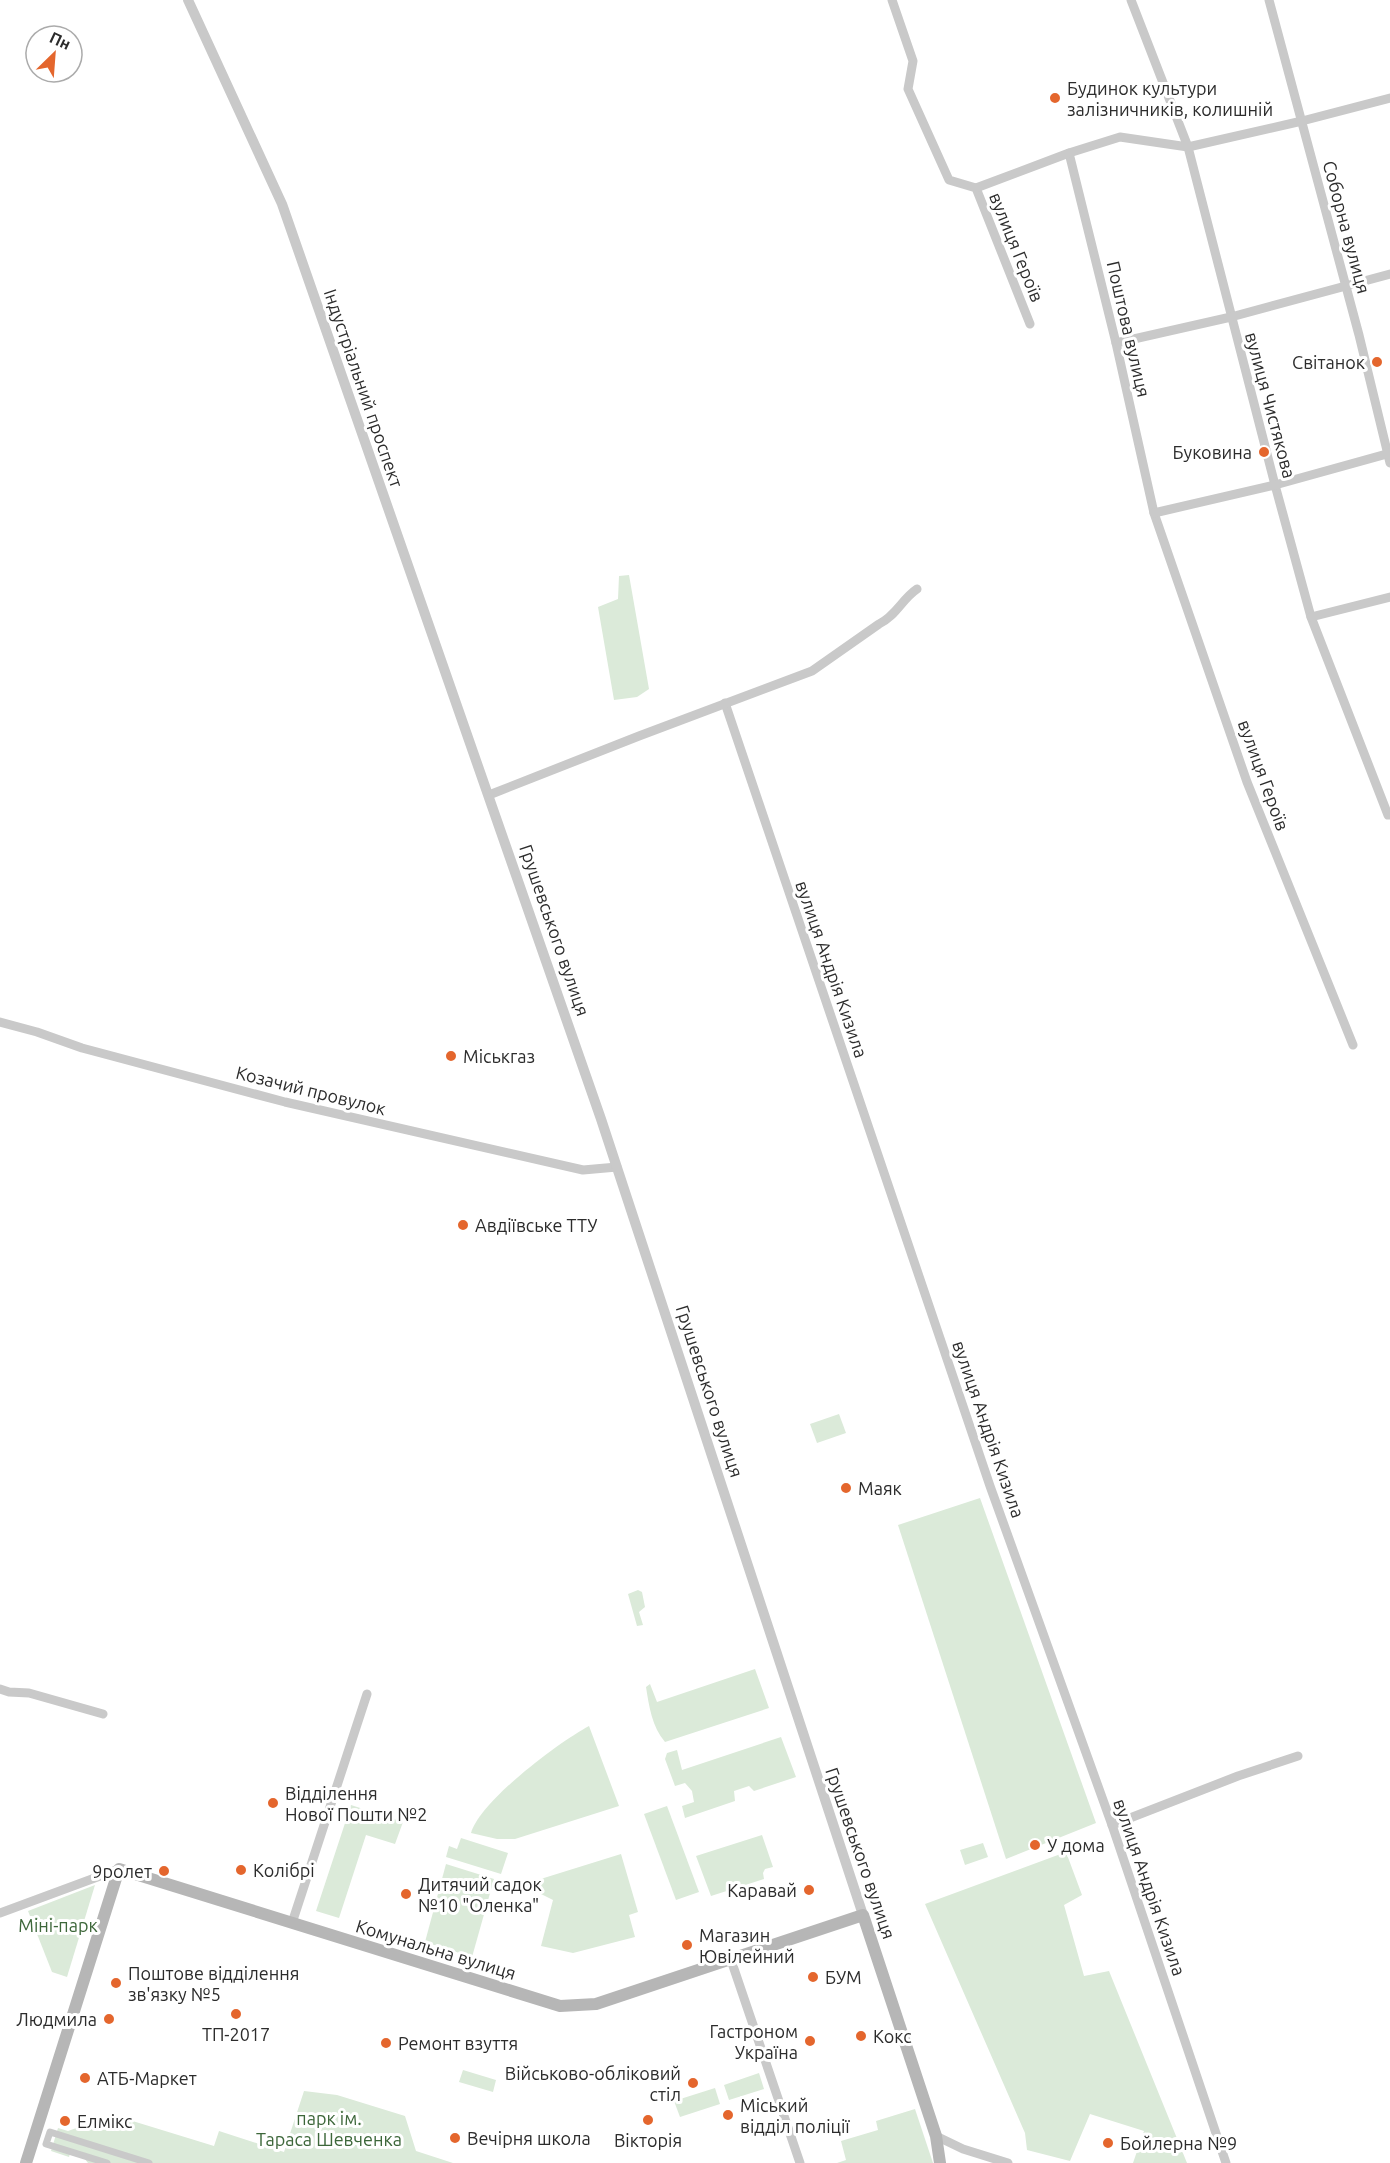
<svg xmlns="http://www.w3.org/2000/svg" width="1390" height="2163" viewBox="0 0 1390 2163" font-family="Ubuntu,sans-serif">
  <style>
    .green { fill: #dbead9 }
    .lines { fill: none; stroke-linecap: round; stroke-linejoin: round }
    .pedestrian { stroke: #c9c9c9; stroke-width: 7 }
    .minor { stroke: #c9c9c9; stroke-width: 9 }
    .tertiary { stroke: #c9c9c9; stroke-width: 10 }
    .secondary { stroke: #b6b6b6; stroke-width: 12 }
    .poi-dot { fill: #e4662d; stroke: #fff; stroke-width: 2 }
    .labels { text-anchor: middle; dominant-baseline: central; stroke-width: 6; stroke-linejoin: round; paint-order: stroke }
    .poi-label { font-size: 18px; fill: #2c2c2c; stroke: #fff; text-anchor: start }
    .street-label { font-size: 18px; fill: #2c2c2c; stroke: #fff }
    .park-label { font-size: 18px; fill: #3d673a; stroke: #fff }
  </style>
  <rect width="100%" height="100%" fill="#fff"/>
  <g class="green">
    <path d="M 629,575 L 649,689 L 637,697 L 614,700 L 598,607 L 618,599 L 619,576 Z"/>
    <path d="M 839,1414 L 846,1433 L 817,1443 L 810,1424 Z"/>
    <path d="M 980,1498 L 1096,1823 L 1006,1859 L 898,1525 Z"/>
    <path d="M 638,1590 L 642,1592 L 645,1607 L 639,1612 L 643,1625 L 637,1626 L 628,1594 Z"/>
    <path d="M 755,1669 L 769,1708 L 665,1742 C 652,1727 649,1706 646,1687 L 650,1684 L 657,1702 Z"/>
    <path d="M 589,1726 L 619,1806 L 515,1839 L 497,1839 L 471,1833 C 480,1801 559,1742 589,1726 Z"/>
    <path d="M 781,1737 L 796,1777 L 754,1791 L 749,1786 L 734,1791 L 735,1801 L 685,1818 L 682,1806 L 694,1802 L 692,1791 L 685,1783 L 675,1786 L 665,1759 L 667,1753 L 677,1750 L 682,1770 Z"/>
    <path d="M 351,1805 L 403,1822 L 395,1844 L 366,1835 L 339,1918 L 316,1911 Z"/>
    <path d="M 667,1806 L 699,1892 L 676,1900 L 644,1814 Z"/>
    <path d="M 762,1835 L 773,1867 L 765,1869 L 763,1873 L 764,1879 L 711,1896 L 696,1856 Z"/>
    <path d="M 461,1838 L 508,1853 L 501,1874 L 446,1857 L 449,1846 L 457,1849 Z"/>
    <path d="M 983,1843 L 988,1857 L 965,1865 L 960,1850 Z"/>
    <path d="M 1066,1852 L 1082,1895 L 1064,1905 L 1084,1976 L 1109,1971 L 1187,2163 L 1133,2163 L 1144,2131 L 1090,2114 L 1070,2161 L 1027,2150 L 1025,2133 L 925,1904 Z"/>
    <path d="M 621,1854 L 638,1912 L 629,1915 L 635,1937 L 573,1953 L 541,1946 L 553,1900 L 533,1890 L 531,1882 Z"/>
    <path d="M 446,1864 L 494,1879 L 472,1957 L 425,1942 Z"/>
    <path d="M 95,1885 L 67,1977 L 52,1972 L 28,1911 Z"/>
    <path d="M 463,2070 L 496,2080 L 493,2092 L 459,2082 Z"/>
    <path d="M 759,2073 L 764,2089 L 729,2100 L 724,2085 Z"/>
    <path d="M 715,2088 L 720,2104 L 680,2117 L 674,2101 Z"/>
    <path d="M 304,2091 L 337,2095 L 405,2116 L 416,2151 L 453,2163 L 88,2163 L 84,2158 L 70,2154 L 69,2157 L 51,2151 L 58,2128 L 68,2131 L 113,2115 L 214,2146 L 219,2131 L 284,2152 Z"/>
    <path d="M 915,2109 L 933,2163 L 837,2163 L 846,2160 L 841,2141 L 878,2130 L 876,2121 Z"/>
  </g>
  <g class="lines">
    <path class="pedestrian" d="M 107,2163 L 46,2144 L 50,2132 L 149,2163"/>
    <g class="minor">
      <path d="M 892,0 L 913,61 L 908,89 L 949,180 L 976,188 L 1030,324"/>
      <path d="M 1131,0 L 1188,147 L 1275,485 L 1311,617 L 1388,815 L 1390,815"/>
      <path d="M 1269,0 L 1359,335 L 1390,463"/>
      <path d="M 1069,153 L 1116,343 L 1154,513 L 1247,782 L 1353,1045"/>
      <path d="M 976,188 L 1069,153 L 1120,137 L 1188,147 L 1302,121 L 1390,98"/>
      <path d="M 1116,343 L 1231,317 L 1390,274"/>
      <path d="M 1154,513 L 1275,485 L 1390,453"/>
      <path d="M 1311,617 L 1390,597"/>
      <path d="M 725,703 L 990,1486 L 1112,1825 L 1226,2163"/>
      <path d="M 489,795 L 639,736 L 812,671 L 879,624 C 896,616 902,599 917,589"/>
      <path d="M 0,1022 L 37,1032 L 82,1048 L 285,1102 L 583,1170 L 617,1167"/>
      <path d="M 0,1689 L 9,1692 L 29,1693 L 103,1714"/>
      <path d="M 1112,1825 L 1238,1776 L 1298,1756"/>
      <path d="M 0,1913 L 119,1869"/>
      <path d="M 292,1923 L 367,1694"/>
      <path d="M 731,1960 L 800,2163"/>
      <path d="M 936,2136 L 963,2149 L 1008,2163"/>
    </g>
    <path class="tertiary" d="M 188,0 L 282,204 L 601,1119 L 863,1915"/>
    <path class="secondary" d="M 26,2163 L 119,1869 L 560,2006 L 596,2004 L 863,1915 L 936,2136 L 940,2163"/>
  </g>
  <g class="poi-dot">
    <circle cx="1055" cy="98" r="6"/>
    <circle cx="1377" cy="362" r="6"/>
    <circle cx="1264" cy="452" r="6"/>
    <circle cx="451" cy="1056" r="6"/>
    <circle cx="463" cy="1225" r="6"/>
    <circle cx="846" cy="1488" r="6"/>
    <circle cx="273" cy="1803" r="6"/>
    <circle cx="1035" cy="1845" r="6"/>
    <circle cx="241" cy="1870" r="6"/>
    <circle cx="164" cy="1871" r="6"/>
    <circle cx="809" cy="1890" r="6"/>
    <circle cx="406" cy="1894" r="6"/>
    <circle cx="687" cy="1945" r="6"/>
    <circle cx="813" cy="1977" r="6"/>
    <circle cx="116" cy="1983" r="6"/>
    <circle cx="236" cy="2014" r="6"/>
    <circle cx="109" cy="2019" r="6"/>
    <circle cx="861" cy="2036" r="6"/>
    <circle cx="810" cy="2041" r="6"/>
    <circle cx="386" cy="2043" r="6"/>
    <circle cx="85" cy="2078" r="6"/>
    <circle cx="693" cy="2083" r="6"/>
    <circle cx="728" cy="2115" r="6"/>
    <circle cx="648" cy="2120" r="6"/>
    <circle cx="65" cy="2121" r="6"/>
    <circle cx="455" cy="2138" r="6"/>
    <circle cx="1108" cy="2143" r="6"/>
  </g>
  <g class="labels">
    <g class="poi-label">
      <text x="1067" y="88">Будинок культури<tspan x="1067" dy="21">залізничників, колишній</tspan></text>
      <text x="1365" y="362" text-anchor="end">Світанок</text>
      <text x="1252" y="452" text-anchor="end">Буковина</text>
      <text x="463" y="1056">Міськгаз</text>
      <text x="475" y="1225">Авдіївське ТТУ</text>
      <text x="858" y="1488">Маяк</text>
      <text x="285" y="1793">Відділення<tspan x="285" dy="21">Нової Пошти №2</tspan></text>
      <text x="1047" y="1845">У дома</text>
      <text x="253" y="1870">Колібрі</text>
      <text x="152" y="1871" text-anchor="end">9ролет</text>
      <text x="418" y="1884">Дитячий садок<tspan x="418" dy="21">№10 "Оленка"</tspan></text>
      <text x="797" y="1890" text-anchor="end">Каравай</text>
      <text x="699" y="1935">Магазин<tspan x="699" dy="21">Ювілейний</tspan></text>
      <text x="128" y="1973">Поштове відділення<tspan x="128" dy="21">зв'язку №5</tspan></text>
      <text x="825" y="1977">БУМ</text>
      <text x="97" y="2019" text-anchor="end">Людмила</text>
      <text x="798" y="2031" text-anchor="end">Гастроном<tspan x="798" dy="21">Україна</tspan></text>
      <text x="236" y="2034" text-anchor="middle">ТП-2017</text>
      <text x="873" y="2036">Кокс</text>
      <text x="398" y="2043">Ремонт взуття</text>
      <text x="681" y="2073" text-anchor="end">Військово-обліковий<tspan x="681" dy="21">стіл</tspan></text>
      <text x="97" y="2078">АТБ-Маркет</text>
      <text x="740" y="2105">Міський<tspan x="740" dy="21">відділ поліції</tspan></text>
      <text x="77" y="2121">Елмікс</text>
      <text x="467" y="2138">Вечірня школа</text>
      <text x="648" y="2140" text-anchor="middle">Вікторія</text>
      <text x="1120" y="2143">Бойлерна №9</text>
    </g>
    <g class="street-label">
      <text transform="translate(1347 227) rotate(75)">Соборна вулиця</text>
      <text transform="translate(1017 247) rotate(68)">вулиця Героїв</text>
      <text transform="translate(1129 329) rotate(77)">Поштова вулиця</text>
      <text transform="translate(364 388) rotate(71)">Індустріальний проспект</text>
      <text transform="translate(1271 405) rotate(75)">вулиця Чистякова</text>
      <text transform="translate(1264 775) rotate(70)">вулиця Героїв</text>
      <text transform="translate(555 930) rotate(71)">Грушевського вулиця</text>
      <text transform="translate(832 969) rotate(71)">вулиця Андрія Кизила</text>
      <text transform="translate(311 1090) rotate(14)">Козачий провулок</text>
      <text transform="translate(710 1391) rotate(72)">Грушевського вулиця</text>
      <text transform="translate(989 1429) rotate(71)">вулиця Андрія Кизила</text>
      <text transform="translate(861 1853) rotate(71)">Грушевського вулиця</text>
      <text transform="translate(1150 1887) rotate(71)">вулиця Андрія Кизила</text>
      <text transform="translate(436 1949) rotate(17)">Комунальна вулиця</text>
    </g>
    <g class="park-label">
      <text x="58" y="1925">Міні-парк</text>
      <text x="329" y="2118">парк ім.<tspan x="329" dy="21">Тараса Шевченка</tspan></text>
    </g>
  </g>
  <g transform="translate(54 54) rotate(25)"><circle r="28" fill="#ffffff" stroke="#ababab" stroke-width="1.5"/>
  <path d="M0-4.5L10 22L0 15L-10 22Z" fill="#e4662d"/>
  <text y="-9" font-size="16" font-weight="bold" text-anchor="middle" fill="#2c2c2c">Пн</text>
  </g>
</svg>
